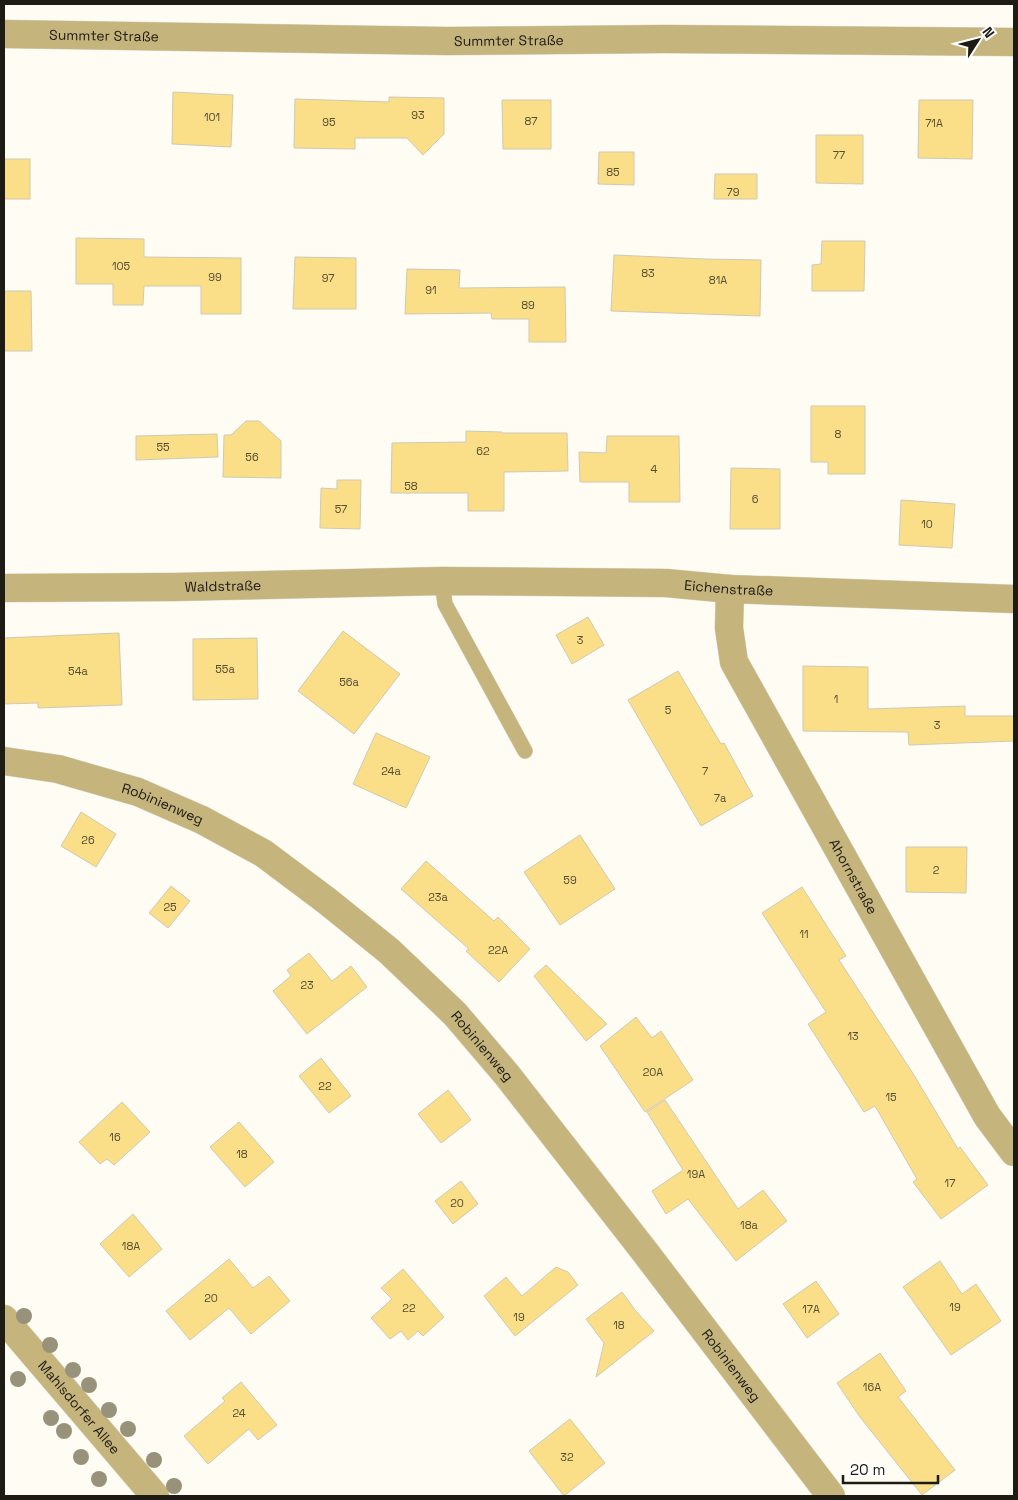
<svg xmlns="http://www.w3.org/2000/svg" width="1018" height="1500" viewBox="0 0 1018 1500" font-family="'Space Grotesk',sans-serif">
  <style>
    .building { fill: #fadf88; stroke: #d0c9b5 }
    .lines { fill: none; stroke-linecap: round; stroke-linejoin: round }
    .lane-casing { stroke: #dad8cf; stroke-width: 16 }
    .street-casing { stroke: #dad8cf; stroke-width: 29 }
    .lane { stroke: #c5b47b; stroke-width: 15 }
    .street { stroke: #c5b47b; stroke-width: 28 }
    .tree { fill: #99927a }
    .labels { text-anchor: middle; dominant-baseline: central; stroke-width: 4.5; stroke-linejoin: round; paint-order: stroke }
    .number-label { font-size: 11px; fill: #554c31 }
    .street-label { font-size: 14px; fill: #1e1b14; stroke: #fff }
  </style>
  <rect width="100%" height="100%" fill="#fefcf3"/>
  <g class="building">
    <path d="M 173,92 L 233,95 L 231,147 L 172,144 Z"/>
    <path d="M 389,97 L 444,98 L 444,134 L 423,155 L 407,138 L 355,138 L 355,149 L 294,148 L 295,99 L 389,102 Z"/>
    <path d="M 502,100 L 551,100 L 551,149 L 503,149 Z"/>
    <path d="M 919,100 L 973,100 L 972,159 L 918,158 Z"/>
    <path d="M 816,135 L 863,135 L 863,184 L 816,183 Z"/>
    <path d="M 599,152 L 634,152 L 634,185 L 598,184 Z"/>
    <rect x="4" y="159" width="26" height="40"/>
    <path d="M 715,174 L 757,174 L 757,199 L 714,199 Z"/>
    <path d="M 76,238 L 144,239 L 144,257 L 241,258 L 241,314 L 201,314 L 201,286 L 144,286 L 143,305 L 113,305 L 113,284 L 76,284 Z"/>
    <path d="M 822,241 L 865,241 L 864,291 L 812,291 L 812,265 L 821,264 Z"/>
    <path d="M 614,255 L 705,259 L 761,260 L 760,316 L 611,311 Z"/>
    <path d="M 295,257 L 356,258 L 356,309 L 293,309 Z"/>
    <path d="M 407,269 L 460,270 L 459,288 L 565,287 L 566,342 L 529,342 L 529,319 L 492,319 L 491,313 L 405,314 Z"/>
    <path d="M 4,291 L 31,291 L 32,351 L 4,351 Z"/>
    <path d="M 811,406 L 865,406 L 865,474 L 828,474 L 828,462 L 811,462 Z"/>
    <path d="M 246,421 L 259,421 L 281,441 L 281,478 L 223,477 L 224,435 L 231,435 Z"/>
    <path d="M 466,431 L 502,432 L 502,433 L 567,433 L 568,471 L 504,472 L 504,511 L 468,511 L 468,493 L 391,493 L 392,443 L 466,442 Z"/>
    <path d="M 217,434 L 218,457 L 136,460 L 136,436 Z"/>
    <path d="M 607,436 L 679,436 L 680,502 L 629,502 L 629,482 L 580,482 L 579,452 L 606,453 Z"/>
    <path d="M 731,468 L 780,469 L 780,529 L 730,529 Z"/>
    <path d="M 337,480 L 361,480 L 360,529 L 320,528 L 321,488 L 337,489 Z"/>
    <path d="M 901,500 L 955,504 L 952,548 L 899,545 Z"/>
    <path d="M 588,617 L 604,645 L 572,664 L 556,635 Z"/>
    <path d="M 343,631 L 400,674 L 354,734 L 298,691 Z"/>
    <path d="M 119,633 L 122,705 L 38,708 L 38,703 L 4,704 L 4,638 Z"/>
    <path d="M 257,638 L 258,699 L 193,700 L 193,639 Z"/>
    <path d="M 803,666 L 868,667 L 868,709 L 965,706 L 965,716 L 1014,716 L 1014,741 L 909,745 L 908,732 L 803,731 Z"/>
    <path d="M 678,671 L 721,744 L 724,743 L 753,796 L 701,826 L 628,700 Z"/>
    <path d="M 376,733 L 430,757 L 406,808 L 353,784 Z"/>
    <path d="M 81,812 L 116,834 L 96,867 L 61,846 Z"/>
    <path d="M 580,835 L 615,889 L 560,925 L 524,872 Z"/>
    <path d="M 906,847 L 967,847 L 966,893 L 906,892 Z"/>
    <path d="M 426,861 L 494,921 L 498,917 L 530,949 L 499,982 L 466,951 L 469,949 L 401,889 Z"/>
    <path d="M 171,886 L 190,901 L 168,928 L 149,913 Z"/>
    <path d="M 802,887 L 846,956 L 839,960 L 914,1075 L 958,1149 L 960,1147 L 988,1185 L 941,1219 L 913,1182 L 917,1179 L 875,1106 L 864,1112 L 808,1024 L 826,1012 L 762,913 Z"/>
    <path d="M 309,953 L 332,981 L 351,966 L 367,987 L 307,1034 L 273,991 L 291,976 L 287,970 Z"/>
    <path d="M 546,965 L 607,1024 L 586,1041 L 534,976 Z"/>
    <path d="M 636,1017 L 652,1038 L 661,1031 L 693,1080 L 645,1112 L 600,1046 Z"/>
    <path d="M 321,1058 L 351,1096 L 329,1113 L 299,1076 Z"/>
    <path d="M 448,1090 L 471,1120 L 441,1143 L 418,1114 Z"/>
    <path d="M 665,1100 L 738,1209 L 763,1190 L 787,1221 L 736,1261 L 688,1199 L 666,1214 L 652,1191 L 683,1170 L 647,1112 Z"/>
    <path d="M 122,1102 L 150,1132 L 114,1165 L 107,1159 L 100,1164 L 79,1142 Z"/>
    <path d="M 239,1122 L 274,1162 L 245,1187 L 210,1147 Z"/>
    <path d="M 461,1181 L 478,1204 L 453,1224 L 435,1201 Z"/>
    <path d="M 133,1214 L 162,1249 L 129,1277 L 100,1244 Z"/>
    <path d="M 229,1259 L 253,1288 L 269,1276 L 290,1301 L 251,1334 L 229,1308 L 190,1340 L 166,1311 Z"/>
    <path d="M 940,1261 L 962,1294 L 976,1284 L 1001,1321 L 951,1355 L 903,1287 Z"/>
    <path d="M 556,1267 L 568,1272 L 578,1285 L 515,1336 L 484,1296 L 506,1277 L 522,1296 Z"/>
    <path d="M 403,1269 L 444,1317 L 423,1336 L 418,1331 L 408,1340 L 401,1331 L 390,1339 L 371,1318 L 392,1299 L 381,1288 Z"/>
    <path d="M 816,1281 L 839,1314 L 807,1338 L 783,1304 Z"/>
    <path d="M 622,1292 L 635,1310 L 654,1331 L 596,1377 L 604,1343 L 586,1319 Z"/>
    <path d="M 880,1353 L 906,1391 L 898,1397 L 955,1470 L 922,1495 L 860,1417 L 837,1383 Z"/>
    <path d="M 241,1382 L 277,1425 L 258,1440 L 249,1429 L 208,1464 L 184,1436 L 225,1401 L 222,1398 Z"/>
    <path d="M 570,1419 L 605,1463 L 564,1496 L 529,1451 Z"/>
  </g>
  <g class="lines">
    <defs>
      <path id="lane" d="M 442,581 L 445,604 L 525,751"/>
      <g id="street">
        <path id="s1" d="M 4,34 L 447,41 L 664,39 L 1014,42"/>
        <path id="s2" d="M 4,588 L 174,587 L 442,581 L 666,583 L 730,589 L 1014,599"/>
        <path id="s3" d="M 730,589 L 729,628 L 734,662 L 987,1116 L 1014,1152"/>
        <path id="s4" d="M 4,761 L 58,769 L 138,792 L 202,820 L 263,853 L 327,901 L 389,951 L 455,1014 L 507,1075 L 645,1252 L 831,1496"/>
        <path id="s5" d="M 4,1319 L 155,1496"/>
      </g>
    </defs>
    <use href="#lane" class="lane-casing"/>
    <use href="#street" class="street-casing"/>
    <use href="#lane" class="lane"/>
    <use href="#street" class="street"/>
  </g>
  <g class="tree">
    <circle cx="24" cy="1316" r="8"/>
    <circle cx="50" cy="1345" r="8"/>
    <circle cx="73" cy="1370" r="8"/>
    <circle cx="18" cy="1379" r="8"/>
    <circle cx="89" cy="1385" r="8"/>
    <circle cx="109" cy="1410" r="8"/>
    <circle cx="51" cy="1418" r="8"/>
    <circle cx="128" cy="1429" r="8"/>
    <circle cx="64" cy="1431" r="8"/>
    <circle cx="81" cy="1457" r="8"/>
    <circle cx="154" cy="1460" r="8"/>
    <circle cx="99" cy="1479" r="8"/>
    <circle cx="174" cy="1486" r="8"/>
  </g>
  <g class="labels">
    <g class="number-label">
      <text x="418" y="115">93</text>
      <text x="212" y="117">101</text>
      <text x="531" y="121">87</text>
      <text x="329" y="122">95</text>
      <text x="934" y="123">71A</text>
      <text x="839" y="155">77</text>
      <text x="613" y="172">85</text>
      <text x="733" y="192">79</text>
      <text x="121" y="266">105</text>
      <text x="648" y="273">83</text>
      <text x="215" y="277">99</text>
      <text x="328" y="278">97</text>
      <text x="718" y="280">81A</text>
      <text x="431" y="290">91</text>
      <text x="528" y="305">89</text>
      <text x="838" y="434">8</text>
      <text x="163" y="447">55</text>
      <text x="483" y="451">62</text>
      <text x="252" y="457">56</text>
      <text x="654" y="469">4</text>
      <text x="411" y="486">58</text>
      <text x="755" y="499">6</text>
      <text x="341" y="509">57</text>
      <text x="927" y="524">10</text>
      <text x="580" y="640">3</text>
      <text x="225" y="669">55a</text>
      <text x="78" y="671">54a</text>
      <text x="349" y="682">56a</text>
      <text x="836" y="699">1</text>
      <text x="668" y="710">5</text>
      <text x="937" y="725">3</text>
      <text x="391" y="771">24a</text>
      <text x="705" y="771">7</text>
      <text x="720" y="798">7a</text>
      <text x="88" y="840">26</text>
      <text x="936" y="870">2</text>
      <text x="570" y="880">59</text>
      <text x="438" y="897">23a</text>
      <text x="170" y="907">25</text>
      <text x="804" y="934">11</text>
      <text x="498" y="950">22A</text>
      <text x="307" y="985">23</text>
      <text x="853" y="1036">13</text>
      <text x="653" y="1072">20A</text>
      <text x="325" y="1086">22</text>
      <text x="891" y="1097">15</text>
      <text x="115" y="1137">16</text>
      <text x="242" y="1154">18</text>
      <text x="696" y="1174">19A</text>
      <text x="950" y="1183">17</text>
      <text x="457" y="1203">20</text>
      <text x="749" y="1225">18a</text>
      <text x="131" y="1246">18A</text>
      <text x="211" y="1298">20</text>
      <text x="955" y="1307">19</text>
      <text x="409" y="1308">22</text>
      <text x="811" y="1309">17A</text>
      <text x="519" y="1317">19</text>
      <text x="619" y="1325">18</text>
      <text x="872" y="1387">16A</text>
      <text x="239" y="1413">24</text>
      <text x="567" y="1457">32</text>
    </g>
    <g class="street-label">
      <text stroke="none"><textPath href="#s1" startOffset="100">Summter Straße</textPath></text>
      <text stroke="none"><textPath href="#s1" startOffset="505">Summter Straße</textPath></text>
      <text stroke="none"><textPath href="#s2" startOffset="219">Waldstraße</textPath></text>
      <text stroke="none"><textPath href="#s2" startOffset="725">Eichenstraße</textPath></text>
      <text stroke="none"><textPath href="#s4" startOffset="165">Robinienweg</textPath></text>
      <text stroke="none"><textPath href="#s3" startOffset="319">Ahornstraße</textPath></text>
      <text stroke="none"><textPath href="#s4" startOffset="570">Robinienweg</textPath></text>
      <text stroke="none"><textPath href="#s4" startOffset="975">Robinienweg</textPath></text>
      <text stroke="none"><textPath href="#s5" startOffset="116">Mahlsdorfer Allee</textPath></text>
    </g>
  </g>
  <rect width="1018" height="1500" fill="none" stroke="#1e1b14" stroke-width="10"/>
  <g transform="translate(978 40) rotate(54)" stroke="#ffffff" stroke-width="4" paint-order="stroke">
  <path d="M0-4L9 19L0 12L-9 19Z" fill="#1e1b14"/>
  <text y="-8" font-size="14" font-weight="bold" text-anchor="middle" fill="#1e1b14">N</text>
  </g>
  <path d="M843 1475v8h95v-8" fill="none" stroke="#1e1b14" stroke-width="2.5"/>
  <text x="850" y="1475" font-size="15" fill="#1e1b14" stroke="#ffffff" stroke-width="4" paint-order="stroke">20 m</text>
</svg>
